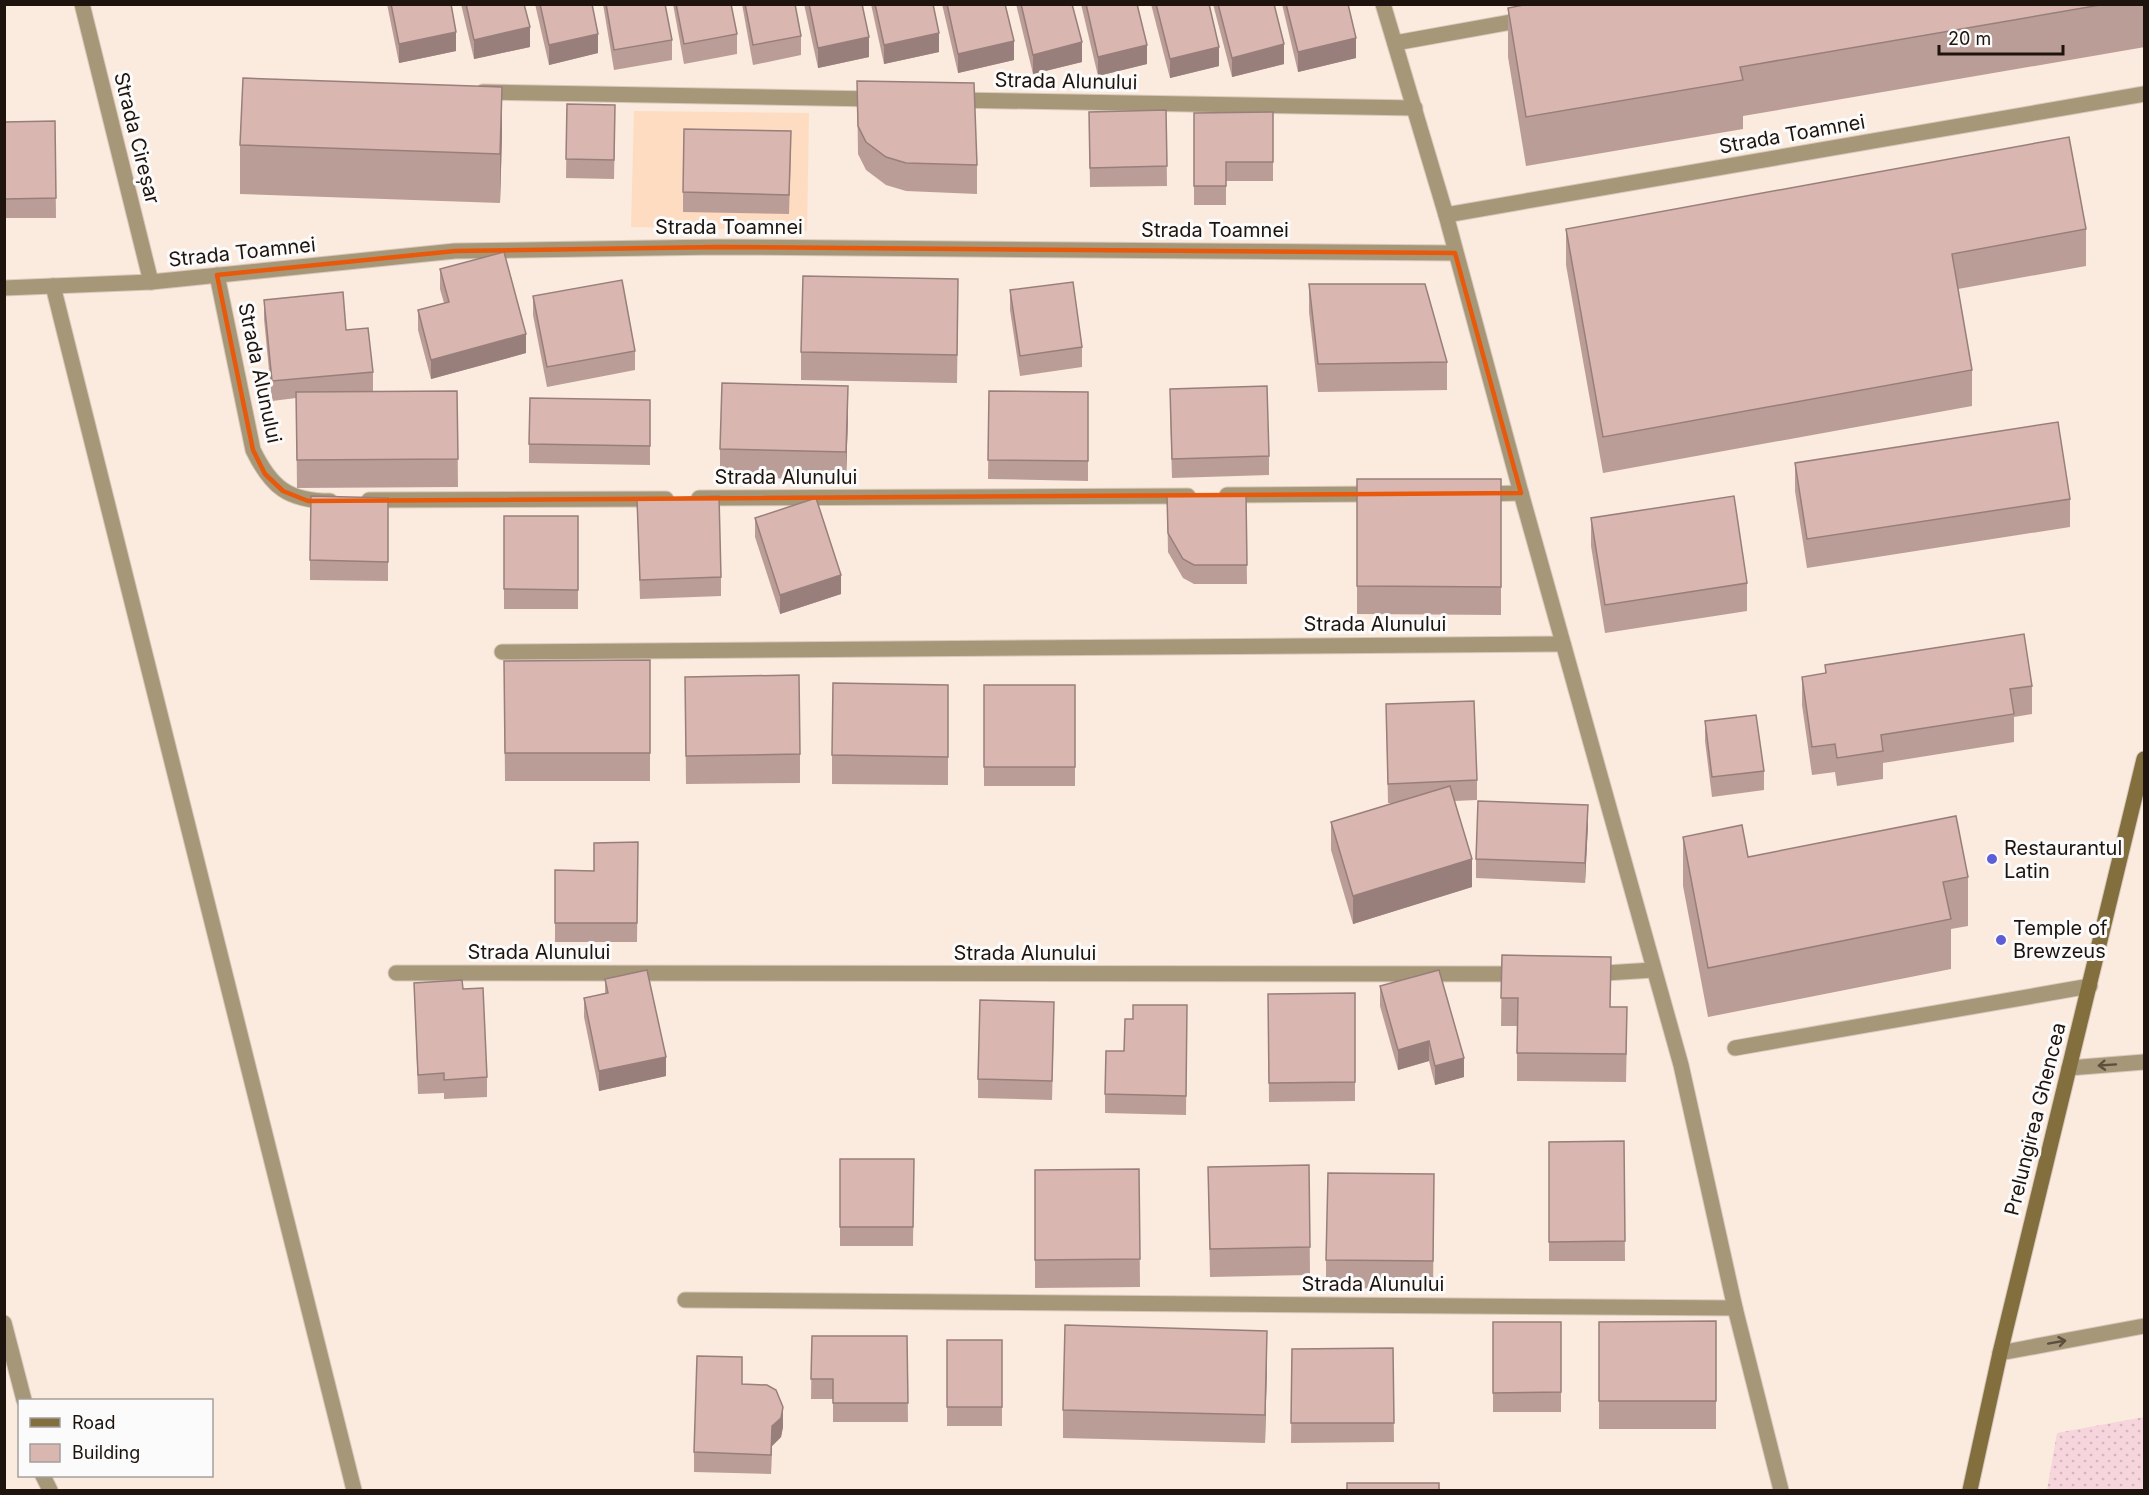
<svg xmlns="http://www.w3.org/2000/svg" width="2149" height="1495" viewBox="0 0 2149 1495" font-family="Inter,sans-serif">
  <style>
    .built { fill: #fedcc2 }
    .grass { fill: url(#grass-dots) }
    .lines { fill: none; stroke-linecap: round; stroke-linejoin: round }
    .lane-casing { stroke: #d8c8bd; stroke-width: 17 }
    .street-casing { stroke: #d8c8bd; stroke-width: 17 }
    .secondary-casing { stroke: #d8c8bd; stroke-width: 17 }
    .lane { stroke: #a69778; stroke-width: 15 }
    .street { stroke: #a69778; stroke-width: 15 }
    .secondary { stroke: #836e3d; stroke-width: 15 }
    .wall { fill: #bb9d97 }
    .shaded-wall { fill: #987f7b }
    .building { fill: #d9b6b0; stroke: #987f7b; stroke-width: 1.5 }
    .oneway { stroke: #5b4f3d }
    .marked { fill: none; stroke: #e8590c; stroke-width: 4.5; stroke-linejoin: round }
    .poi-dot { fill: #5d5ed6; stroke: #fbfbfb; stroke-width: 2 }
    .labels { text-anchor: middle; dominant-baseline: central; stroke-width: 6; stroke-linejoin: round; paint-order: stroke }
    .street-label { font-size: 20px; fill: #1e140d; stroke: #fbfbfb }
    .poi-label { font-size: 20px; fill: #1e140d; stroke: #fbfbfb; text-anchor: start }
  </style>
  <defs>
    <pattern id="grass-dots" width="8" height="8" patternUnits="userSpaceOnUse" patternTransform="scale(1.5)"><rect width="8" height="8" fill="#f6d5dd"/><path d="M2 2h.1M6 6h.1" fill="none" stroke="#d2b6bc" stroke-width="1.8" stroke-linecap="round"/></pattern>
  </defs>
  <rect width="100%" height="100%" fill="#fbeade"/>
  <path class="built" d="M 634,111 L 809,113 L 807,231 L 631,227 Z"/>
  <path class="grass" d="M 2144,1417 L 2144,1490 L 2047,1490 L 2057,1433 Z"/>
  <g class="lines">
    <defs>
      <g id="lane">
        <path d="M 396,973 L 1521,974"/>
        <path d="M 1590,974 L 1653,970"/>
        <path d="M 1735,1048 L 2090,986"/>
        <path d="M 685,1300 L 1735,1308"/>
      </g>
      <g id="street">
        <path d="M 82,4 L 151,282"/>
        <path d="M 1383,4 L 1446,215 L 1521,493 L 1681,1065 L 1735,1308 L 1781,1490"/>
        <path d="M 1395,43 L 1528,19"/>
        <path d="M 483,92 L 875,99"/>
        <path d="M 953,100 L 1415,108"/>
        <path d="M 1446,215 L 2144,94"/>
        <path d="M 217,275 L 253,450 C 271,487 288,501 330,501"/>
        <path d="M 53,286 L 354,1490"/>
        <path d="M 4,288 L 151,282 L 455,251 L 718,247 L 1455,253"/>
        <path d="M 1482,494 L 1521,493"/>
        <path d="M 1227,495 L 1377,494"/>
        <path d="M 699,498 L 1188,496"/>
        <path d="M 369,500 L 666,499"/>
        <path d="M 502,652 L 1563,644"/>
        <path d="M 2069,1068 L 2144,1062"/>
        <path d="M 4,1323 L 24,1400"/>
        <path d="M 2000,1353 L 2144,1326"/>
        <path d="M 43,1476 L 50,1490"/>
      </g>
      <path id="secondary" d="M 1970,1490 L 2000,1353 L 2144,759"/>
    </defs>
    <use href="#lane" class="lane-casing"/>
    <use href="#street" class="street-casing"/>
    <use href="#secondary" class="secondary-casing"/>
    <use href="#lane" class="lane"/>
    <use href="#street" class="street"/>
    <use href="#secondary" class="secondary"/>
  </g>
  <g class="wall">
    <path d="M 387,4 L 451,4 L 456,51 L 399,63 Z"/>
    <path d="M 461,4 L 524,4 L 530,47 L 474,59 Z"/>
    <path d="M 535,4 L 592,4 L 598,53 L 549,65 Z"/>
    <path d="M 603,4 L 665,4 L 672,40 L 672,60 L 614,70 Z"/>
    <path d="M 673,4 L 731,4 L 737,34 L 737,54 L 684,64 Z"/>
    <path d="M 742,4 L 795,4 L 801,36 L 801,55 L 753,65 Z"/>
    <path d="M 804,4 L 862,4 L 869,57 L 818,68 Z"/>
    <path d="M 871,4 L 933,4 L 939,52 L 884,64 Z"/>
    <path d="M 942,4 L 1005,4 L 1014,60 L 958,73 Z"/>
    <path d="M 1016,4 L 1072,4 L 1082,62 L 1033,74 Z"/>
    <path d="M 1081,4 L 1137,4 L 1147,64 L 1098,76 Z"/>
    <path d="M 1151,4 L 1209,4 L 1219,66 L 1170,78 Z"/>
    <path d="M 1213,4 L 1274,4 L 1284,64 L 1232,77 Z"/>
    <path d="M 1282,4 L 1348,4 L 1356,58 L 1298,72 Z"/>
    <path d="M 1529,4 L 2145,4 L 2145,47 L 1743,116 L 1743,129 L 1526,166 L 1508,57 L 1508,8 Z"/>
    <path d="M 857,81 L 977,165 L 977,194 L 906,191 L 886,185 L 866,170 L 858,154 Z"/>
    <path d="M 567,104 L 615,124 L 614,179 L 566,178 Z"/>
    <path d="M 1166,110 L 1167,186 L 1090,187 L 1089,112 Z"/>
    <path d="M 1273,112 L 1273,181 L 1226,181 L 1226,205 L 1194,205 L 1194,113 Z"/>
    <path d="M 55,121 L 56,218 L 4,218 L 4,122 Z"/>
    <path d="M 502,136 L 500,203 L 240,194 L 240,145 Z"/>
    <path d="M 791,151 L 789,214 L 683,212 L 683,192 Z"/>
    <path d="M 1566,229 L 2086,229 L 2086,266 L 1958,289 L 1972,370 L 1972,406 L 1603,473 L 1566,265 Z"/>
    <path d="M 440,269 L 526,353 L 431,379 L 418,330 L 418,310 L 444,303 L 440,289 Z"/>
    <path d="M 1309,284 L 1447,362 L 1447,390 L 1318,392 L 1309,312 Z"/>
    <path d="M 1010,290 L 1082,347 L 1082,367 L 1020,376 L 1010,310 Z"/>
    <path d="M 533,296 L 635,351 L 635,370 L 547,387 L 533,315 Z"/>
    <path d="M 264,300 L 346,330 L 373,372 L 373,391 L 367,391 L 457,391 L 458,487 L 297,488 L 296,398 L 272,401 L 264,319 Z"/>
    <path d="M 958,307 L 957,383 L 801,380 L 801,352 Z"/>
    <path d="M 989,391 L 1088,392 L 1088,481 L 988,479 Z"/>
    <path d="M 650,400 L 650,465 L 529,463 L 529,444 Z"/>
    <path d="M 1170,408 L 1269,456 L 1269,475 L 1172,478 Z"/>
    <path d="M 848,414 L 846,480 L 720,477 L 720,449 Z"/>
    <path d="M 1795,463 L 2070,499 L 2070,527 L 1807,568 L 1795,491 Z"/>
    <path d="M 1357,479 L 1501,479 L 1501,615 L 1357,614 Z"/>
    <path d="M 1246,494 L 1247,584 L 1194,584 L 1183,578 L 1168,552 L 1167,495 Z"/>
    <path d="M 388,498 L 388,581 L 310,580 L 310,560 Z"/>
    <path d="M 637,499 L 721,577 L 721,596 L 640,599 Z"/>
    <rect x="504" y="516" width="74" height="93"/>
    <path d="M 755,518 L 841,594 L 780,614 L 755,537 Z"/>
    <path d="M 1591,518 L 1747,583 L 1747,611 L 1605,633 L 1591,546 Z"/>
    <path d="M 650,660 L 650,781 L 505,781 L 504,661 Z"/>
    <path d="M 1825,665 L 2032,686 L 2032,714 L 2014,717 L 2014,742 L 1883,763 L 1883,779 L 1837,786 L 1835,772 L 1812,775 L 1802,705 L 1802,677 L 1825,673 Z"/>
    <path d="M 685,677 L 800,754 L 800,783 L 686,784 Z"/>
    <path d="M 948,685 L 948,785 L 832,784 L 832,755 Z"/>
    <rect x="984" y="685" width="91" height="101"/>
    <path d="M 1386,704 L 1477,780 L 1477,800 L 1454,801 L 1472,887 L 1353,924 L 1331,850 L 1331,822 L 1393,803 L 1388,803 Z"/>
    <path d="M 1705,721 L 1764,771 L 1764,790 L 1712,797 L 1705,741 Z"/>
    <path d="M 1588,824 L 1585,883 L 1476,878 L 1476,859 Z"/>
    <path d="M 1683,837 L 1748,857 L 1968,877 L 1968,926 L 1951,929 L 1951,969 L 1708,1017 L 1683,886 Z"/>
    <path d="M 638,842 L 637,942 L 555,942 L 555,870 L 594,871 Z"/>
    <path d="M 1502,955 L 1611,1007 L 1627,1035 L 1626,1082 L 1517,1081 L 1517,1026 L 1501,1026 Z"/>
    <path d="M 605,979 L 666,1076 L 599,1091 L 584,1017 L 584,998 L 605,993 Z"/>
    <path d="M 414,983 L 463,989 L 487,1077 L 487,1097 L 444,1099 L 444,1093 L 418,1094 Z"/>
    <path d="M 1380,986 L 1464,1077 L 1435,1085 L 1429,1061 L 1398,1070 L 1380,1006 Z"/>
    <path d="M 1355,993 L 1355,1101 L 1269,1102 L 1268,994 Z"/>
    <path d="M 1187,1005 L 1186,1115 L 1105,1113 L 1105,1094 L 1124,1051 L 1133,1019 Z"/>
    <path d="M 1054,1021 L 1052,1100 L 978,1098 L 978,1079 Z"/>
    <path d="M 1624,1141 L 1625,1261 L 1549,1261 L 1549,1142 Z"/>
    <path d="M 840,1159 L 914,1159 L 913,1246 L 840,1246 Z"/>
    <path d="M 1309,1165 L 1310,1275 L 1210,1277 L 1208,1167 Z"/>
    <path d="M 1139,1169 L 1140,1287 L 1035,1288 L 1035,1170 Z"/>
    <path d="M 1434,1202 L 1433,1289 L 1326,1288 L 1326,1260 Z"/>
    <path d="M 1716,1321 L 1716,1429 L 1599,1429 L 1599,1322 Z"/>
    <rect x="1493" y="1322" width="68" height="90"/>
    <path d="M 812,1336 L 907,1336 L 908,1422 L 833,1422 L 833,1399 L 811,1399 Z"/>
    <rect x="947" y="1340" width="55" height="86"/>
    <path d="M 1393,1348 L 1394,1442 L 1291,1443 L 1292,1349 Z"/>
    <path d="M 1267,1359 L 1265,1443 L 1063,1438 L 1063,1410 Z"/>
    <path d="M 742,1384 L 783,1427 L 781,1437 L 772,1446 L 771,1474 L 694,1472 L 694,1452 Z"/>
  </g>
  <g class="shaded-wall">
    <path d="M 530,27 L 530,47 L 474,59 L 474,40 Z"/>
    <path d="M 456,32 L 456,51 L 399,63 L 399,44 Z"/>
    <path d="M 939,33 L 939,52 L 884,64 L 884,45 Z"/>
    <path d="M 598,34 L 598,53 L 549,65 L 549,45 Z"/>
    <path d="M 869,37 L 869,57 L 818,68 L 818,48 Z"/>
    <path d="M 1356,38 L 1356,58 L 1298,72 L 1298,52 Z"/>
    <path d="M 1014,41 L 1014,60 L 958,73 L 958,54 Z"/>
    <path d="M 1082,42 L 1082,62 L 1033,74 L 1033,55 Z"/>
    <path d="M 1284,44 L 1284,64 L 1232,77 L 1232,58 Z"/>
    <path d="M 1147,45 L 1147,64 L 1098,76 L 1098,57 Z"/>
    <path d="M 1219,47 L 1219,66 L 1170,78 L 1170,59 Z"/>
    <path d="M 502,87 L 502,136 L 500,203 L 500,154 Z"/>
    <path d="M 526,334 L 526,353 L 431,379 L 431,360 Z"/>
    <path d="M 848,386 L 848,414 L 846,480 L 846,452 Z"/>
    <path d="M 841,575 L 841,594 L 780,614 L 780,595 Z"/>
    <path d="M 1588,805 L 1588,824 L 1585,883 L 1585,863 Z"/>
    <path d="M 1472,859 L 1472,887 L 1353,924 L 1353,896 Z"/>
    <path d="M 1429,1041 L 1429,1061 L 1398,1070 L 1398,1050 Z"/>
    <path d="M 666,1057 L 666,1076 L 599,1091 L 599,1071 Z"/>
    <path d="M 1464,1058 L 1464,1077 L 1435,1085 L 1435,1066 Z"/>
    <path d="M 1267,1331 L 1267,1359 L 1265,1443 L 1265,1415 Z"/>
    <path d="M 783,1407 L 783,1427 L 781,1437 L 772,1446 L 771,1474 L 772,1426 Z"/>
  </g>
  <g class="building">
    <path d="M 391,4 L 451,4 L 456,32 L 399,44 Z"/>
    <path d="M 466,4 L 524,4 L 530,27 L 474,40 Z"/>
    <path d="M 540,4 L 592,4 L 598,34 L 549,45 Z"/>
    <path d="M 606,4 L 665,4 L 672,40 L 614,50 Z"/>
    <path d="M 676,4 L 731,4 L 737,34 L 684,44 Z"/>
    <path d="M 745,4 L 795,4 L 801,36 L 753,45 Z"/>
    <path d="M 809,4 L 862,4 L 869,37 L 818,48 Z"/>
    <path d="M 875,4 L 933,4 L 939,33 L 884,45 Z"/>
    <path d="M 947,4 L 1005,4 L 1014,41 L 958,54 Z"/>
    <path d="M 1021,4 L 1072,4 L 1082,42 L 1033,55 Z"/>
    <path d="M 1086,4 L 1137,4 L 1147,45 L 1098,57 Z"/>
    <path d="M 1156,4 L 1209,4 L 1219,47 L 1170,59 Z"/>
    <path d="M 1218,4 L 1274,4 L 1284,44 L 1232,58 Z"/>
    <path d="M 1286,4 L 1348,4 L 1356,38 L 1298,52 Z"/>
    <path d="M 1529,4 L 2106,4 L 1740,67 L 1743,80 L 1526,117 L 1508,8 Z"/>
    <path d="M 243,78 L 502,87 L 500,154 L 240,145 Z"/>
    <path d="M 857,81 L 974,83 L 977,165 L 906,163 L 886,157 L 866,142 L 858,126 Z"/>
    <path d="M 567,104 L 615,105 L 614,160 L 566,159 Z"/>
    <path d="M 1166,110 L 1167,166 L 1090,168 L 1089,112 Z"/>
    <path d="M 1273,112 L 1273,162 L 1226,162 L 1226,186 L 1194,186 L 1194,113 Z"/>
    <path d="M 55,121 L 56,198 L 4,199 L 4,122 Z"/>
    <path d="M 684,129 L 791,131 L 789,195 L 683,192 Z"/>
    <path d="M 2069,137 L 2086,229 L 1952,254 L 1972,370 L 1603,437 L 1566,229 Z"/>
    <path d="M 504,252 L 526,334 L 431,360 L 418,310 L 449,302 L 440,269 Z"/>
    <path d="M 803,276 L 958,279 L 957,355 L 801,352 Z"/>
    <path d="M 622,280 L 635,351 L 547,367 L 533,296 Z"/>
    <path d="M 1073,282 L 1082,347 L 1020,356 L 1010,290 Z"/>
    <path d="M 1309,284 L 1425,284 L 1447,362 L 1318,364 Z"/>
    <path d="M 343,292 L 346,330 L 368,328 L 373,372 L 272,381 L 264,300 Z"/>
    <path d="M 722,383 L 848,386 L 846,452 L 720,449 Z"/>
    <path d="M 1267,386 L 1269,456 L 1172,459 L 1170,389 Z"/>
    <path d="M 457,391 L 458,459 L 297,460 L 296,392 Z"/>
    <path d="M 989,391 L 1088,392 L 1088,461 L 988,460 Z"/>
    <path d="M 530,398 L 650,400 L 650,446 L 529,444 Z"/>
    <path d="M 2058,422 L 2070,499 L 1807,539 L 1795,463 Z"/>
    <path d="M 1357,479 L 1501,479 L 1501,587 L 1357,586 Z"/>
    <path d="M 1246,494 L 1247,565 L 1194,565 L 1183,559 L 1168,533 L 1167,495 Z"/>
    <path d="M 311,496 L 388,498 L 388,562 L 310,560 Z"/>
    <path d="M 719,496 L 721,577 L 640,580 L 637,499 Z"/>
    <path d="M 1734,496 L 1747,583 L 1605,605 L 1591,518 Z"/>
    <path d="M 816,498 L 841,575 L 780,595 L 755,518 Z"/>
    <path d="M 504,516 L 578,516 L 578,590 L 504,589 Z"/>
    <path d="M 2024,634 L 2032,686 L 2010,689 L 2014,714 L 1881,735 L 1883,751 L 1837,758 L 1835,744 L 1812,747 L 1802,677 L 1826,673 L 1825,665 Z"/>
    <path d="M 650,660 L 650,753 L 505,753 L 504,661 Z"/>
    <path d="M 799,675 L 800,754 L 686,756 L 685,677 Z"/>
    <path d="M 833,683 L 948,685 L 948,757 L 832,755 Z"/>
    <rect x="984" y="685" width="91" height="82"/>
    <path d="M 1474,701 L 1477,780 L 1388,784 L 1386,704 Z"/>
    <path d="M 1756,715 L 1764,771 L 1712,777 L 1705,721 Z"/>
    <path d="M 1450,786 L 1472,859 L 1353,896 L 1331,822 Z"/>
    <path d="M 1478,801 L 1588,805 L 1585,863 L 1476,859 Z"/>
    <path d="M 1956,816 L 1968,877 L 1943,882 L 1951,919 L 1708,968 L 1683,837 L 1742,825 L 1748,857 Z"/>
    <path d="M 638,842 L 637,923 L 555,923 L 555,870 L 594,871 L 594,843 Z"/>
    <path d="M 1502,955 L 1611,957 L 1610,1007 L 1627,1007 L 1626,1054 L 1517,1053 L 1518,998 L 1501,998 Z"/>
    <path d="M 647,970 L 666,1057 L 599,1071 L 584,998 L 608,993 L 605,979 Z"/>
    <path d="M 1439,970 L 1464,1058 L 1435,1066 L 1429,1041 L 1398,1050 L 1380,986 Z"/>
    <path d="M 462,980 L 463,989 L 483,988 L 487,1077 L 444,1080 L 444,1073 L 418,1075 L 414,983 Z"/>
    <path d="M 1355,993 L 1355,1082 L 1269,1083 L 1268,994 Z"/>
    <path d="M 980,1000 L 1054,1002 L 1052,1081 L 978,1079 Z"/>
    <path d="M 1133,1005 L 1187,1005 L 1186,1096 L 1105,1094 L 1106,1051 L 1124,1051 L 1125,1019 L 1133,1019 Z"/>
    <path d="M 1624,1141 L 1625,1241 L 1549,1242 L 1549,1142 Z"/>
    <path d="M 840,1159 L 914,1159 L 913,1227 L 840,1227 Z"/>
    <path d="M 1309,1165 L 1310,1247 L 1210,1249 L 1208,1167 Z"/>
    <path d="M 1139,1169 L 1140,1259 L 1035,1260 L 1035,1170 Z"/>
    <path d="M 1328,1173 L 1434,1174 L 1433,1261 L 1326,1260 Z"/>
    <path d="M 1716,1321 L 1716,1401 L 1599,1401 L 1599,1322 Z"/>
    <path d="M 1493,1322 L 1561,1322 L 1561,1392 L 1493,1393 Z"/>
    <path d="M 1065,1325 L 1267,1331 L 1265,1415 L 1063,1410 Z"/>
    <path d="M 812,1336 L 907,1336 L 908,1403 L 833,1403 L 833,1379 L 811,1379 Z"/>
    <rect x="947" y="1340" width="55" height="67"/>
    <path d="M 1393,1348 L 1394,1423 L 1291,1423 L 1292,1349 Z"/>
    <path d="M 697,1356 L 742,1357 L 742,1384 L 767,1385 L 776,1390 L 783,1407 L 781,1418 L 772,1426 L 771,1455 L 694,1452 Z"/>
    <rect x="1347" y="1483" width="92" height="8"/>
  </g>
  <defs><path id="oneway-shaft" d="M-6 0H5M1.5-3L5.5 0L1.5 3" fill="none" stroke-width="1.6" stroke-linecap="round" stroke-linejoin="round" transform="scale(1.5)"/></defs>
  <g class="oneway">
    <use href="#oneway-shaft" transform="translate(2107 1065) rotate(176)"/>
    <use href="#oneway-shaft" transform="translate(2057 1342) rotate(-10)"/>
  </g>
  <path class="marked" d="M 718,247 L 1455,253 L 1521,493 L 308,501 L 283,491 L 265,474 L 253,450 L 217,275 L 455,251 Z"/>
  <g class="poi-dot">
    <circle cx="1992" cy="859" r="6"/>
    <circle cx="2001" cy="940" r="6"/>
  </g>
  <g class="labels">
    <g class="street-label">
      <text transform="translate(1066 81) rotate(1)">Strada Alunului</text>
      <text transform="translate(1792 134) rotate(-10)">Strada Toamnei</text>
      <text transform="translate(137 138) rotate(76)">Strada Cireșar</text>
      <text x="729" y="227">Strada Toamnei</text>
      <text x="1215" y="230">Strada Toamnei</text>
      <text transform="translate(242 252) rotate(-6)">Strada Toamnei</text>
      <text transform="translate(260 373) rotate(78)">Strada Alunului</text>
      <text x="786" y="477">Strada Alunului</text>
      <text x="1375" y="624">Strada Alunului</text>
      <text x="539" y="952">Strada Alunului</text>
      <text x="1025" y="953">Strada Alunului</text>
      <text transform="translate(2035 1119) rotate(-76)">Prelungirea Ghencea</text>
      <text x="1373" y="1284">Strada Alunului</text>
    </g>
    <g class="poi-label">
      <text x="2004" y="848">Restaurantul<tspan x="2004" dy="23">Latin</tspan></text>
      <text x="2013" y="928">Temple of<tspan x="2013" dy="23">Brewzeus</tspan></text>
    </g>
  </g>
  <rect width="2149" height="1495" fill="none" stroke="#1e140d" stroke-width="12"/>
  <rect x="18" y="1399" width="195" height="78" fill="#fbfbfb" stroke="#a39f9c" stroke-width="1.5"/>
  <rect x="30" y="1418" width="30" height="9" fill="#836e3d" stroke="#a39f9c" stroke-width="1.5"/>
  <text x="72" y="1429" font-size="18" fill="#1e140d">Road</text>
  <rect x="30" y="1444" width="30" height="18" fill="#d9b6b0" stroke="#a39f9c" stroke-width="1.5"/>
  <text x="72" y="1459" font-size="18" fill="#1e140d">Building</text>
  <path d="M1939 45v9h124v-9" fill="none" stroke="#1e140d" stroke-width="3"/>
  <text x="1948" y="45" font-size="18" fill="#1e140d" stroke="#fbfbfb" stroke-width="4.5" paint-order="stroke">20 m</text>
</svg>
